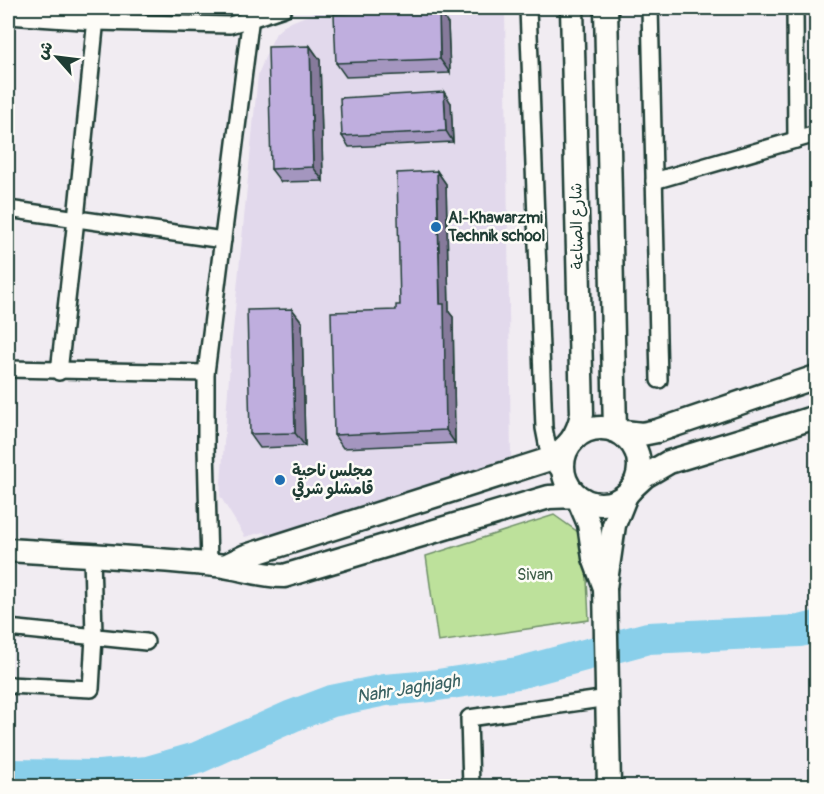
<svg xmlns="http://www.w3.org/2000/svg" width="824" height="794" viewBox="0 0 824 794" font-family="Pangolin,'Playpen Sans Arabic',sans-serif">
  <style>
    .built { fill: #e2d9ec }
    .park { fill: #bde19b; stroke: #6e8f68; stroke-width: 1.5 }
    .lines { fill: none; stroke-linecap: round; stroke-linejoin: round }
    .river { stroke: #89cfea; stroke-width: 32 }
    .street-casing { stroke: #1f3d34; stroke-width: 20 }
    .secondary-casing { stroke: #1f3d34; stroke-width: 27 }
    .street { stroke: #fdfcf7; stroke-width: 15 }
    .secondary { stroke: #fdfcf7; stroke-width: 22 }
    .wall { fill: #a496bf; stroke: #1f3d34; stroke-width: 1.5 }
    .shaded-wall { fill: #867a9b; stroke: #1f3d34; stroke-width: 1.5 }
    .building { fill: #bfaede; stroke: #1f3d34; stroke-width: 1.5 }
    .poi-dot { fill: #1f6fb2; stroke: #fdfcf7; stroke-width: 2 }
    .labels { text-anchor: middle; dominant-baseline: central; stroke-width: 5; stroke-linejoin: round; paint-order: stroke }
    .poi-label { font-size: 16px; font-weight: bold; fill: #1f3d34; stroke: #fdfcf7; text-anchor: start }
    .street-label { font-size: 16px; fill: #1f3d34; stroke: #fdfcf7 }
    .park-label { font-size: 16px; fill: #3f5e49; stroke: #fdfcf7 }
    .water-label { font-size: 18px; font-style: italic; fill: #3a6262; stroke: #fdfcf7 }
  </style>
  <rect width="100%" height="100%" fill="#f1ecf2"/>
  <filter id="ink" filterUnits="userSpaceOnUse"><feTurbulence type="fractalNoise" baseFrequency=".0167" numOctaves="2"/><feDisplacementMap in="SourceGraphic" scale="12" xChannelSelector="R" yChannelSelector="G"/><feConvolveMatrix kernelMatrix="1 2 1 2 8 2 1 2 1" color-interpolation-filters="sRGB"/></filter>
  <g filter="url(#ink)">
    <path class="built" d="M 326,8 L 505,8 L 511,457 L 272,537 L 263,532 L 245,537 L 220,496 L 231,351 L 258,75 L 269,47 L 276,33 L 286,24 Z"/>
    <path class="park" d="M 554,515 L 585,537 L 589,620 L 438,642 L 426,556 Z"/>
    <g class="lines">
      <path class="river" d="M 8,775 L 99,776 L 148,772 L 197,758 L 292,716 L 332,701 L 385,690 L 431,686 L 518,673 L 648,638 L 800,631 L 816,627"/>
      <defs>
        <g id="street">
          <path d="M 528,8 L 544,428 L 550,459 L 564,476"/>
          <path d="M 650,8 L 659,380"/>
          <path d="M 795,8 L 796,140"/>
          <path d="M 8,16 L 96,22 L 230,25 L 251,19 L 284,8"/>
          <path d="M 654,181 L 816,134"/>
          <path d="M 8,209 L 223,240"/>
          <path d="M 8,369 L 206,373"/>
          <path d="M 59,372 L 76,219 L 97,8"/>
          <path d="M 209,564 L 206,447 L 206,373 L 252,8"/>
          <path d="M 8,628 L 146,642"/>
          <path d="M 8,685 L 91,689 L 94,637 L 92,554"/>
          <path d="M 471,786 L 469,718 L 608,698"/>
        </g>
        <g id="secondary">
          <path d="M 606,8 L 615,431 L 642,434 L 657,431 L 816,377"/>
          <circle cx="601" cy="466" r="38"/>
          <path d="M 631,489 L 645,476 L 669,462 L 816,417"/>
          <path d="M 8,550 C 77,554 147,558 216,565 C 240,567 258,576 284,576 L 549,497 L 577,496 L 589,524 L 594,558 L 605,588"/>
          <path d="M 225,566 L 246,556 L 550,459 C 569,446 577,437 582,414 L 572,8"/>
          <path d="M 609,786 L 605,588 L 614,525 L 626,495"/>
        </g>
      </defs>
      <use href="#street" class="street-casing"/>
      <use href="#secondary" class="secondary-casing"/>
      <use href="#street" class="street"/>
      <use href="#secondary" class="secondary"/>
    </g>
    <g class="wall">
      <path d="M 448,24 L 450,73 L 346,77 L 336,63 Z"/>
      <path d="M 310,46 L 320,60 L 323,181 L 281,182 L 271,169 Z"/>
      <path d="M 451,103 L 453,142 L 349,147 L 342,136 Z"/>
      <path d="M 437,171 L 446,184 L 449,312 L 453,317 L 455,443 L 343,448 L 334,435 L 396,310 L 400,305 Z"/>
      <path d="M 292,309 L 302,322 L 305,446 L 260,448 L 250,434 Z"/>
    </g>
    <g class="shaded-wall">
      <path d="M 439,10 L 448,24 L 450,73 L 440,59 Z"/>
      <path d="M 310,46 L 320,60 L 323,181 L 313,167 Z"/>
      <path d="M 444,92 L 451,103 L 453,142 L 446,131 Z"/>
      <path d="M 437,171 L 446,184 L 449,312 L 453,317 L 455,443 L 446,430 L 440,304 Z"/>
      <path d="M 292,309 L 302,322 L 305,446 L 295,433 Z"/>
    </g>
    <g class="building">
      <path d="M 439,10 L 440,59 L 336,63 L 334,14 Z"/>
      <path d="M 310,46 L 313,167 L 271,169 L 268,47 Z"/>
      <path d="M 444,92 L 446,131 L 342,136 L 340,98 Z"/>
      <path d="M 437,171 L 440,304 L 444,304 L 446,430 L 334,435 L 331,312 L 396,310 L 396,305 L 400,305 L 397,173 Z"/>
      <path d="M 292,309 L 295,433 L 250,434 L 247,310 Z"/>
    </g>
  </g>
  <g class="poi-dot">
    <circle cx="436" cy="227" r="6"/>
    <circle cx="280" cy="480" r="6"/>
  </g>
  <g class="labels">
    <g class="poi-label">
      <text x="448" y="218">Al-Khawarzmi<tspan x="448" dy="18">Technik school</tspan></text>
      <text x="292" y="471">مجلس ناحية<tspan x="292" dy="18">قامشلو شرقي</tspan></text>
    </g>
    <g class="street-label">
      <text transform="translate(577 226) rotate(-91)">شارع الصناعة</text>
    </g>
    <g class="park-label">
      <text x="535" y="575">Sivan</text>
    </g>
    <g class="water-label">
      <text transform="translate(408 689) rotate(-9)">Nahr Jaghjagh</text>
    </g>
  </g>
  <rect width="824" height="794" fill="none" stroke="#fdfcf7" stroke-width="30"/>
  <rect x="15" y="15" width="794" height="764" fill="none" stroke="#1f3d34" stroke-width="2" filter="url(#ink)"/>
  <g transform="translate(57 57) rotate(298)" stroke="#fdfcf7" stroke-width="4.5" paint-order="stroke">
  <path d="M0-4.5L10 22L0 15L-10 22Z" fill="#1f3d34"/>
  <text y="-9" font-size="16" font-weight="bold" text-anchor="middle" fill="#1f3d34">ش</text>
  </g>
</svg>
